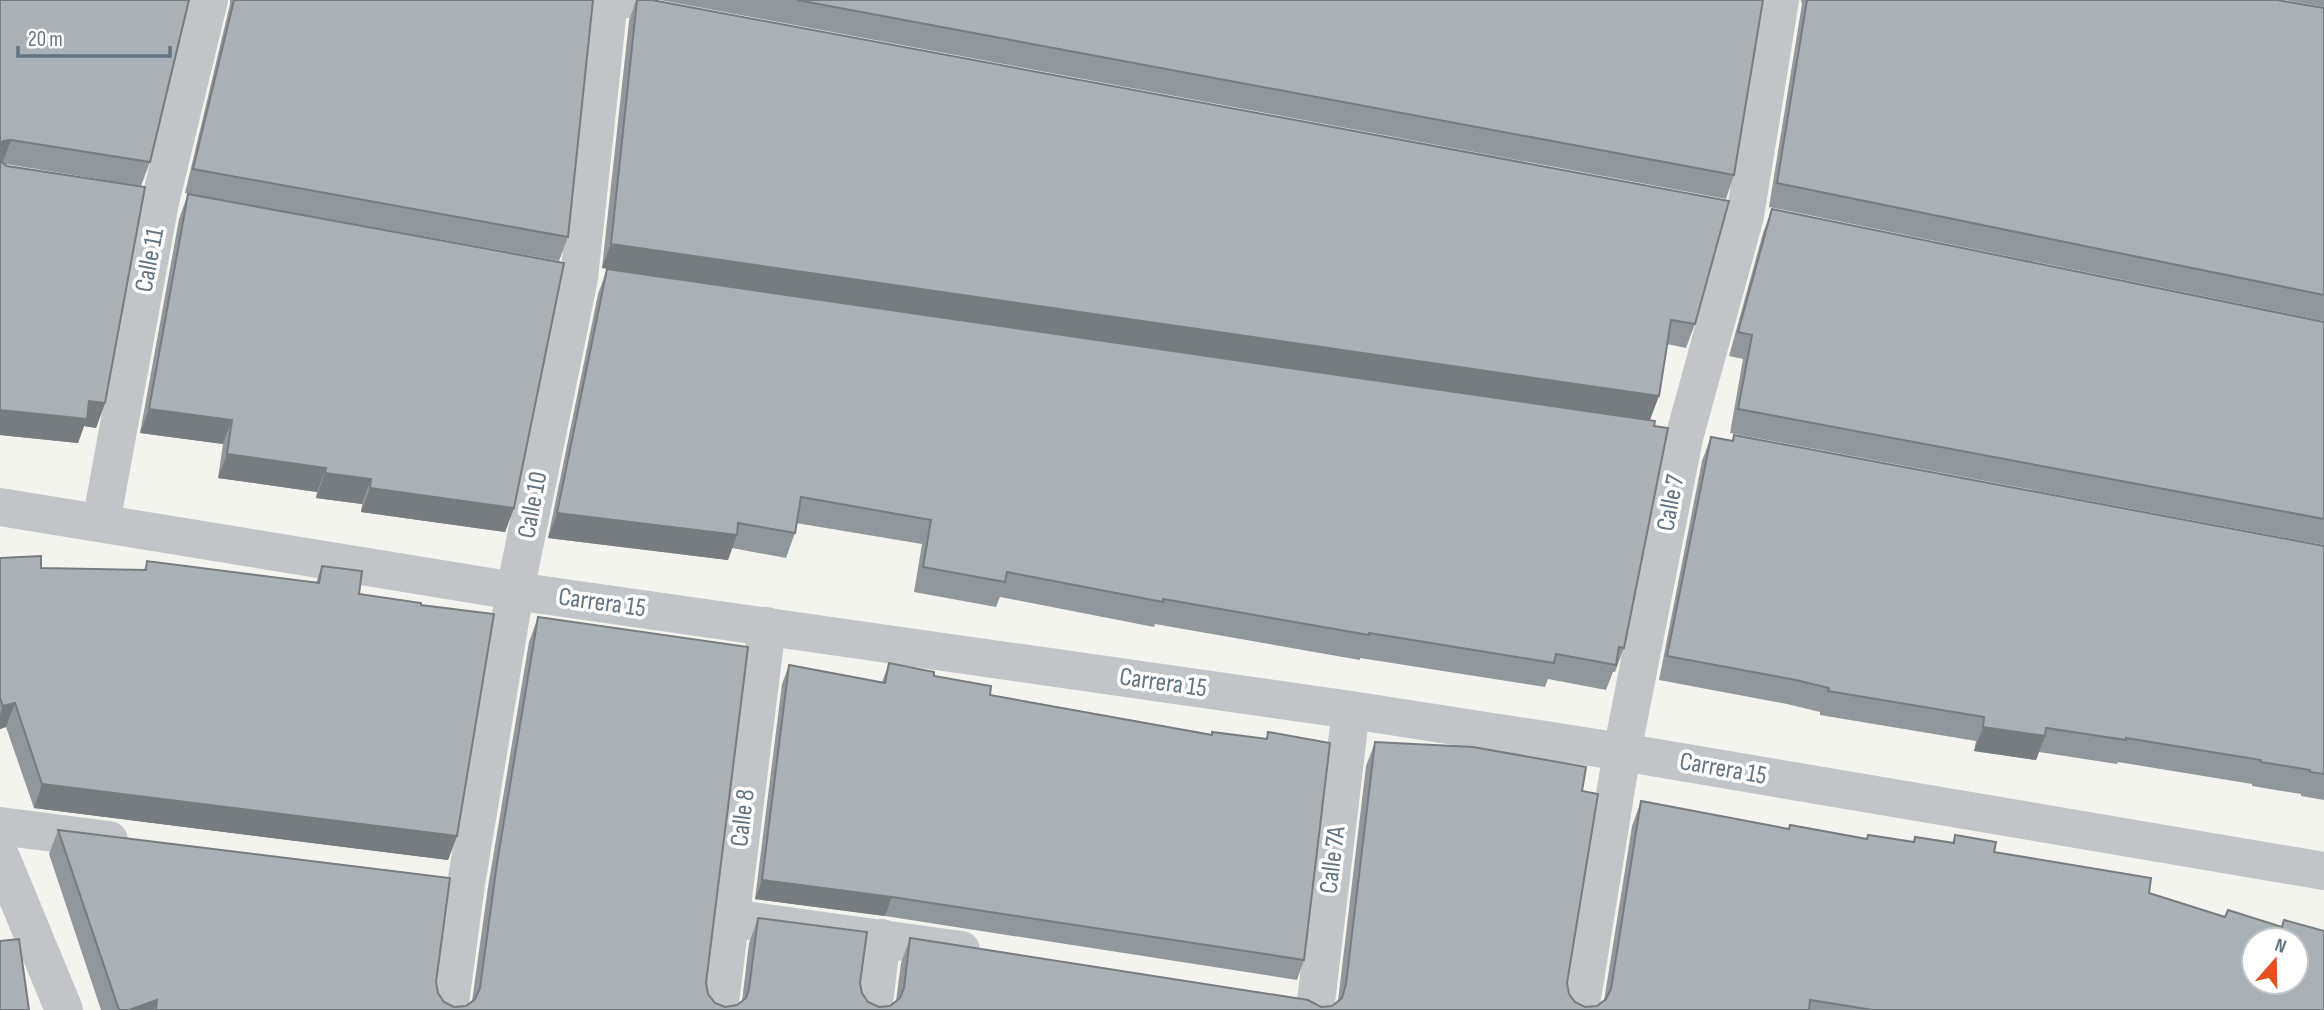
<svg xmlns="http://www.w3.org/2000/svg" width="2324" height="1010" viewBox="0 0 2324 1010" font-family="'Sofia Sans Condensed',sans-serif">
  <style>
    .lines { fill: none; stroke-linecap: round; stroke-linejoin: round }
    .lane { stroke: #c1c5c8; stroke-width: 21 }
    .street { stroke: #c1c5c8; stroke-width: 38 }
    .wall { fill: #91989d }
    .shaded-wall { fill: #767c7f }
    .building { fill: #a9b1b6; stroke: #767c7f; stroke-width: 2; fill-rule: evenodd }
    .labels { text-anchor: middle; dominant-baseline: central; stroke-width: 7; stroke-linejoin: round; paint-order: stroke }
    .street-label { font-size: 26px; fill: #627381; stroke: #fff }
  </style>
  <rect width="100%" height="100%" fill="#f4f4ef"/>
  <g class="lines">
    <path class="lane" d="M 588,0 L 662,14"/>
    <g class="street">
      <path d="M 0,507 L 515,591 L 1351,710 L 1622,752 L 2324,871"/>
      <path d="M 101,523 L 160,202 L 209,0"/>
      <path d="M 0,826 L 109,840"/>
      <path d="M 0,855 L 64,1010"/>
      <path d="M 730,918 L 961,950"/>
      <path d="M 449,1010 L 466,884 L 515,591 L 579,278 L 609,0"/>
      <path d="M 719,1010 L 767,626"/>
      <path d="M 873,1010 L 882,938"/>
      <path d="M 1315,1010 L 1351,710"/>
      <path d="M 1580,1010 L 1622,752 L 1684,438 L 1745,216 L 1780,0"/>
    </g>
  </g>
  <g class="wall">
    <path d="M 0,0 L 150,162 L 141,186 L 5,164 L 105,403 L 96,428 L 84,426 L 78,443 L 0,435 Z"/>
    <path d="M 230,0 L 593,0 L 568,237 L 559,261 L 185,193 L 230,4 Z"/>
    <path d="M 636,0 L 652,0 L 1695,324 L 1686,348 L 1667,344 L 602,268 L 629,21 Z"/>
    <path d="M 660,0 L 1763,0 L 1734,175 L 1726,199 Z"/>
    <path d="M 1801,0 L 2277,0 L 2324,8 L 2324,321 L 1769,207 L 1802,4 Z"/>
    <path d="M 2284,0 L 2324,0 L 2324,7 Z"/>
    <path d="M 188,194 L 514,508 L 505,532 L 361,512 L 362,504 L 316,498 L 317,492 L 218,478 L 223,444 L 140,433 L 179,219 Z"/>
    <path d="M 1772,209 L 2324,322 L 2324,545 L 1730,433 L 1743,359 L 1729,356 L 1763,233 Z"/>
    <path d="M 607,269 L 1624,648 L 1615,672 L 1613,672 L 1606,690 L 1548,679 L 1545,687 L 1360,658 L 1360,660 L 1155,624 L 1154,627 L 1000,597 L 996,607 L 914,592 L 922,544 L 796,523 L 795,533 L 786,558 L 732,548 L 728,560 L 548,538 L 598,294 Z"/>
    <path d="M 1734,435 L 2324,546 L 2324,800 L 2301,796 L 2301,794 L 2252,786 L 2252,784 L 2118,762 L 2117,764 L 2039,752 L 2036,760 L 1974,751 L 1976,741 L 1820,715 L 1820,712 L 1787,704 L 1659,680 L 1702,461 L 1711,437 L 1732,441 Z"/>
    <path d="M 0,558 L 41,568 L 144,570 L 147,561 L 316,583 L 322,566 L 359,594 L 457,836 L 448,860 L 34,808 L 6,727 L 0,729 Z"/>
    <path d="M 538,617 L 706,983 L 708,994 L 715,1003 L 725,1007 L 737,1005 L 742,1001 L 749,943 L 758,918 L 860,983 L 862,993 L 868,1002 L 879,1007 L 890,1006 L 896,1001 L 901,963 L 910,938 L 1321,1007 L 1332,1006 L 1338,1001 L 1366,766 L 1375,742 L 1582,791 L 1567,983 L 1569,994 L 1575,1002 L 1585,1007 L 1597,1006 L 1604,1001 L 1632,826 L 1641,801 L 1788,829 L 1790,825 L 1866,839 L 1868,835 L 1913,842 L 1915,837 L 1952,843 L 1955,835 L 1994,852 L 2149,893 L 2324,1010 L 101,1010 L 49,854 L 58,830 L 436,982 L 438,993 L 444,1002 L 454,1007 L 466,1006 L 472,1001 L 488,887 L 529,642 Z"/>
    <path d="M 889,663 L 934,676 L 990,695 L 1211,734 L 1212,732 L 1266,739 L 1268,732 L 1304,960 L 1297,980 L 885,916 L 755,899 L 782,684 L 789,665 L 882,682 Z"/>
  </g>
  <g class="shaded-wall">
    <path d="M 11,140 L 2,164 L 0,164 L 0,145 L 3,141 Z"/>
    <path d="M 611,244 L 1659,396 L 1650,420 L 602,268 Z"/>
    <path d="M 89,401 L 105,403 L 96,428 L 84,426 L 78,443 L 0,435 L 0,410 Z"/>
    <path d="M 149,409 L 232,420 L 223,444 L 140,433 Z"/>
    <path d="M 227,454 L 326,468 L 317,492 L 218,478 Z"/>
    <path d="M 325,473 L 371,479 L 362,504 L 316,498 Z"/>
    <path d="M 370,488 L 514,508 L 505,532 L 361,512 Z"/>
    <path d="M 557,513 L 737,535 L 728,560 L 548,538 Z"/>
    <path d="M 15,703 L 6,727 L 0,729 L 0,715 L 3,706 Z"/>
    <path d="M 1983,727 L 2045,736 L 2036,760 L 1974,751 Z"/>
    <path d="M 42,784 L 457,836 L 448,860 L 34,808 Z"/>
    <path d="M 762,880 L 892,897 L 885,916 L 755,899 Z"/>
    <path d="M 157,1000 L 154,1010 L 129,1010 Z"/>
  </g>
  <g class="building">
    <path d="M 0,0 L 189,0 L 150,162 L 11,140 L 3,141 L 0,145 Z"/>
    <path d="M 234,0 L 593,0 L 568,237 L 193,169 Z"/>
    <path d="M 637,0 L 652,0 L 1729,201 L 1695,324 L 1671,320 L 1659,396 L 611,244 Z"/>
    <path d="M 797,0 L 1763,0 L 1734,175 Z"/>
    <path d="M 1807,0 L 2277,0 L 2324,8 L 2324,295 L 1777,183 Z"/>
    <path d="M 0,161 L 7,166 L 145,187 L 105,403 L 89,401 L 87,419 L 0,410 Z"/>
    <path d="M 188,194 L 564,263 L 514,508 L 370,488 L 371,479 L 325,473 L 326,468 L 227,454 L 232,420 L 149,409 Z"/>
    <path d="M 1772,209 L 2324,322 L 2324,519 L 1738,409 L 1752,335 L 1738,332 Z"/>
    <path d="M 607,269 L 1655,421 L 1654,426 L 1668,428 L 1624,648 L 1619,647 L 1616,665 L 1556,654 L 1554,663 L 1369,633 L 1369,635 L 1163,599 L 1163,602 L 1007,572 L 1005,582 L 923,567 L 931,520 L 801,497 L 795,533 L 738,523 L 737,535 L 557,513 Z"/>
    <path d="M 1734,435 L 2324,546 L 2324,774 L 2310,772 L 2310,770 L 2261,762 L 2261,760 L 2126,738 L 2126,740 L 2046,728 L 2045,736 L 1983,727 L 1984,717 L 1828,691 L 1829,688 L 1796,680 L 1667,656 L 1711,437 L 1733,441 Z"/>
    <path d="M 41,556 L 41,568 L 146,570 L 147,561 L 319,583 L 322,566 L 362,571 L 359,594 L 421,603 L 421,605 L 494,614 L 457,836 L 42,784 L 15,703 L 3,706 L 0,698 L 0,558 Z"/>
    <path d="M 538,617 L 748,647 L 706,983 L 708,994 L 715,1003 L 725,1007 L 737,1005 L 746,998 L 749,989 L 758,918 L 867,932 L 860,983 L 862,993 L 868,1002 L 879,1007 L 890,1006 L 900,998 L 904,988 L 910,938 L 1308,1000 L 1321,1007 L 1332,1006 L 1342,998 L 1346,984 L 1375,742 L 1473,747 L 1586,767 L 1582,791 L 1598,794 L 1567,983 L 1569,994 L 1575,1002 L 1585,1007 L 1597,1006 L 1606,999 L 1611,989 L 1641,801 L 1789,829 L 1790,825 L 1867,839 L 1868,835 L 1914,842 L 1915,837 L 1954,843 L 1955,835 L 1996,842 L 1994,852 L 2151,878 L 2149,893 L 2225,917 L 2228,910 L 2282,927 L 2284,920 L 2324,931 L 2324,1010 L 1873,1010 L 1810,1000 L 1809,1010 L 156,1010 L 157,1000 L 129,1010 L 119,1010 L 58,830 L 450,878 L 436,982 L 438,993 L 444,1002 L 454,1007 L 466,1006 L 475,999 L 480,988 L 497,863 ZM 2254,940 L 2296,940 L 2296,982 L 2254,982 Z"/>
    <path d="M 889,663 L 934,672 L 934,676 L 991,686 L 990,695 L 1212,735 L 1212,732 L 1267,739 L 1268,732 L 1330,743 L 1304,960 L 892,897 L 762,880 L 789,665 L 885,683 Z"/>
    <path d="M 19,939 L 29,1010 L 0,1010 L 0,941 Z"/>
  </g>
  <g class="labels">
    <g class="street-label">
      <text transform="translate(150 260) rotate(-79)">Calle 11</text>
      <text transform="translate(1671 503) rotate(-79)">Calle 7</text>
      <text transform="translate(533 505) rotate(-79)">Calle 10</text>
      <text transform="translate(602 603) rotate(8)">Carrera 15</text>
      <text transform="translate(1163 683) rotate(8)">Carrera 15</text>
      <text transform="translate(1723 769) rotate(10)">Carrera 15</text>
      <text transform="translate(743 818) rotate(-83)">Calle 8</text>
      <text transform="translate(1333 860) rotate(-83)">Calle 7A</text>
    </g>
  </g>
  <g transform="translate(2275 961) rotate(20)"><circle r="33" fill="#ffffff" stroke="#c0c7cd" stroke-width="2"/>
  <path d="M0-5L12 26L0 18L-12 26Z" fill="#e35120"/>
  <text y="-10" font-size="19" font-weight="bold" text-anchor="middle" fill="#627381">N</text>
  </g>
  <path d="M18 46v10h152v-10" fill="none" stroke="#627381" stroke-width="3.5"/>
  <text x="28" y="46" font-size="21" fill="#627381" stroke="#ffffff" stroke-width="5" paint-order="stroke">20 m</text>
</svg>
